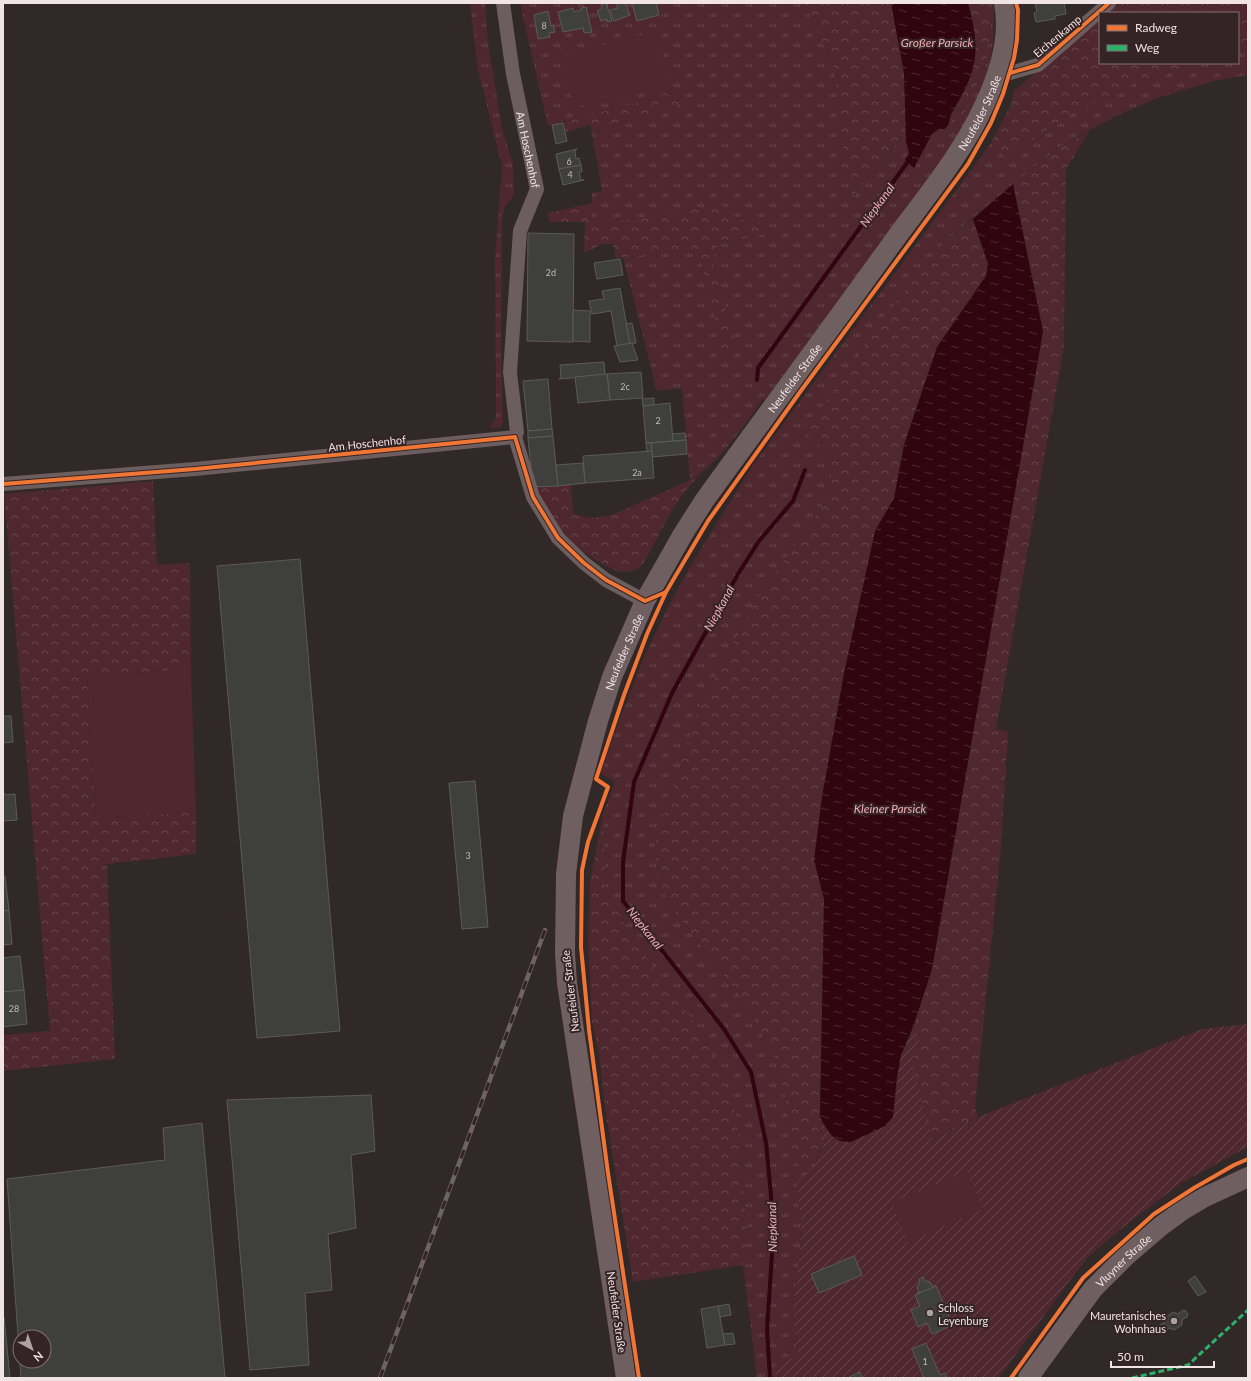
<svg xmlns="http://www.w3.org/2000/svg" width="1251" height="1381" viewBox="0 0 1251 1381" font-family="Lato,sans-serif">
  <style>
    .grass { fill: url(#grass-tufts) }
    .forest { fill: url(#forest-crowns) }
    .garden { fill: url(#garden-furrows) }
    .pitch { fill: #4e282e }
    .water { fill: url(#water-ripples) }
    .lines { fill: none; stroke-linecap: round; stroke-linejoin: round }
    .stream { stroke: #30050f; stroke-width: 4 }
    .building { fill: #3f3f3e; stroke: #5b5b59; fill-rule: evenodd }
    .street { stroke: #6c5e5f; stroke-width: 14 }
    .secondary { stroke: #705f61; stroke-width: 20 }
    .rail-casing { stroke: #6f6464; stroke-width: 4.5 }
    .rail { stroke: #352425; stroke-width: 3; stroke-dasharray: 9; stroke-linecap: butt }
    .quiet { stroke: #2db169; stroke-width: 3; stroke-dasharray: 6 3; stroke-linecap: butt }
    .cycleway-casing { stroke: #352425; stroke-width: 6 }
    .cycleway { stroke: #f07635; stroke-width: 4 }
    .poi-dot { fill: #ada2a3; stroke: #352425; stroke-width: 1.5 }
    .labels { text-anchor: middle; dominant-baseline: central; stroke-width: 4; stroke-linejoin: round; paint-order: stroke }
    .number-label { font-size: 9px; fill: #c4bbbb }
    .street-label { font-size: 11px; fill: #f0e4e5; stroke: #352425 }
    .poi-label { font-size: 11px; fill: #f0e4e5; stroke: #352425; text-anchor: start }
    .water-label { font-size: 12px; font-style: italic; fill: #f4abb4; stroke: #352425 }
  </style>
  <defs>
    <pattern id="grass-tufts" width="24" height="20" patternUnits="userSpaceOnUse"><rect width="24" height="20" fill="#4e282e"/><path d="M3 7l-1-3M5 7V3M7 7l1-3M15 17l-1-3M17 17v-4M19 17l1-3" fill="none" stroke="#68474c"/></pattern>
    <pattern id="forest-crowns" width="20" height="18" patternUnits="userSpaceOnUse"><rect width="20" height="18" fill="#4e282e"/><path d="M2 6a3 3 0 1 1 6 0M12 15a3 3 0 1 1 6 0" fill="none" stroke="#68474c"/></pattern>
    <pattern id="garden-furrows" width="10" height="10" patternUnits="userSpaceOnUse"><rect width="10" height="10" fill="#4e282e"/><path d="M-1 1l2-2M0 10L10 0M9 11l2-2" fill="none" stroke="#68474c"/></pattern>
    <pattern id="water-ripples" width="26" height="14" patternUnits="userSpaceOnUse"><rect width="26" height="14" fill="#30050f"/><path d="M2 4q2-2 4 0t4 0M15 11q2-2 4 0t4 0" fill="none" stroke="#4e2932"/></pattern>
  </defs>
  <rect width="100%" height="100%" fill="#312828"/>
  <g class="grass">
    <path d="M 470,3 L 485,3 L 488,42 L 502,129 L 513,164 L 514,195 L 505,206 L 502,222 L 501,339 L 503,423 L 501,427 L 489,428 L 496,418 L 495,259 L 502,166 L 478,69 Z"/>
    <path d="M 521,3 L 804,3 L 833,65 L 843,117 L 837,118 L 852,198 L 902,137 L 906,141 L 914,168 L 932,134 L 939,128 L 945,128 L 958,118 L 961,123 L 989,42 L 991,21 L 988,3 L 994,3 L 993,43 L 989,67 L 974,110 L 946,155 L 765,400 L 763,399 C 746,423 715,468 690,480 L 682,388 L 657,391 L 623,257 L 698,249 L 724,354 L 735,346 L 713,263 L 718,244 L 774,232 L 725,213 L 722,205 L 592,225 L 592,193 L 602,191 L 592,133 L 679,105 L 677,92 L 548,126 L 522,13 Z"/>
    <path d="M 1248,49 L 1248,75 L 1214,81 L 1160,97 L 1116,116 L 1061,146 L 1013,184 L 943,243 L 805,432 L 831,457 L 832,482 L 821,508 L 756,601 L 701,703 L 655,844 L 657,877 L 670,905 L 745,1003 L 773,1054 L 785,1094 L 797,1183 L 801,1226 L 800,1252 L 793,1307 L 797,1356 L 776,1365 L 776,1378 L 757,1378 L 743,1265 L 747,1230 L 736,1114 L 705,1037 L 629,934 L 606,889 L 603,814 L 615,782 L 600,773 L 610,744 L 643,660 L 666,611 L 690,567 L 753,465 L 991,143 L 1006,158 L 1071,113 L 1132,85 L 1196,63 L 1238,63 L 1238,52 Z"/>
  </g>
  <g class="forest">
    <path d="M 804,3 L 891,3 L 904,73 L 906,141 L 901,137 L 852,198 L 837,118 L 842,116 L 833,65 Z"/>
    <path d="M 968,3 L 988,3 L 991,21 L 986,64 L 967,107 L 961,124 L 958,119 L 949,125 C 951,110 958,105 964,92 C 980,58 977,38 968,3 Z"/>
    <path d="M 1117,3 L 1248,3 L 1248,49 L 1238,52 L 1238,13 L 1105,13 Z"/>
    <path d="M 1100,17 L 1100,63 L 1196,63 L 1132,85 L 1071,113 L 1006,158 L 991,143 L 1011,105 L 1014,91 Z"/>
    <path d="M 677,92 L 680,105 L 592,133 L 590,125 L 566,132 L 564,122 Z"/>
    <path d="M 1089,132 L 1066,169 L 1064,346 L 996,729 L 1008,732 L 1001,847 L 975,1107 L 978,1117 L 931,1140 L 912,1061 L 919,1042 L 919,1035 L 913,1028 L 932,969 L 1043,331 L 1013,184 L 1061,146 Z"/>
    <path d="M 592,203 L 592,225 L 722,205 L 725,213 L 774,232 L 718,244 L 713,263 L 736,346 L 723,354 L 698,249 L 616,258 L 613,244 L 603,244 L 584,253 L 585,222 L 549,222 L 548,213 Z"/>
    <path d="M 973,219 L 988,264 L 986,276 L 937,347 L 904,445 L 894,498 L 875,531 L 814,860 L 824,899 L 820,1127 L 826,1139 L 813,1167 L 797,1183 L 785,1094 L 773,1054 L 745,1003 L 670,905 L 657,877 L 655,844 L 701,703 L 756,601 L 821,508 L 832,482 L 831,457 L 805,432 L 882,320 L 943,243 Z"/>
    <path d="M 699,476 C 677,495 658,538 643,564 C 637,570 627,574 618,571 C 606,568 579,549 570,541 C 555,526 544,506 532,488 L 571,485 L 573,514 L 591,518 L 612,515 Z"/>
    <path d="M 153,481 L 157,565 L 190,563 L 191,669 L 87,676 L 96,818 L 196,812 L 196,854 L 107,864 L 115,1059 L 3,1071 L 3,1035 L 50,1031 L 4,494 Z"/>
    <path d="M 603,814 L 606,889 L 629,934 L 705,1037 L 736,1114 L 747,1230 L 743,1265 L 633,1282 L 605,1108 L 599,1053 L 592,1022 L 588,937 L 590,882 Z"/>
  </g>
  <path class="garden" d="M 1248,1024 L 1248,1147 L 1181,1183 L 1122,1228 L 1088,1257 L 1065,1287 L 999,1378 L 776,1378 L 775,1365 L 797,1356 L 793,1307 L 800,1252 L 801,1226 L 797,1183 L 813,1167 L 826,1140 L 820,1127 L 820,1117 C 825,1128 830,1135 840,1141 L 897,1077 L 901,1055 L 913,1028 L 919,1035 L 919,1042 L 912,1061 L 932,1140 L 978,1117 L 1202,1029 Z"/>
  <g class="pitch">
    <path d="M 656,31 L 670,83 L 574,108 L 561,56 Z"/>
    <path d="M 191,669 L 196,812 L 96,818 L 87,676 Z"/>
    <path d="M 967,1171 L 983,1209 L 908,1242 L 892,1203 Z"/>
  </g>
  <g class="water">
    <path d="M 891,3 L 968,3 C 981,51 978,70 952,112 C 948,118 951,124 945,129 L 939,129 L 932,134 L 914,168 L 905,160 L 909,153 L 906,141 L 904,73 Z"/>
    <path d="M 1013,184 L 1043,331 L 932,969 L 913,1027 L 901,1055 L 897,1077 L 893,1117 L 885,1126 L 851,1142 L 840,1141 L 832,1136 L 825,1126 L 820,1117 L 824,899 L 814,860 L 822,797 L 844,673 L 875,531 L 894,498 L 904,445 L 937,347 L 986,276 L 988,264 L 973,219 Z"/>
  </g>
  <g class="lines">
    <g class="stream">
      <path d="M 757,380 L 758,368 L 909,160"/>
      <path d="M 770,1378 L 767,1329 L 772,1255 L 771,1195 L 766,1143 L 751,1072 L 724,1029 L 623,901 L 623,862 L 634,782 L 672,693 L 738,574 L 759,541 L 793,501 L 805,470"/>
    </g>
  </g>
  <g class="building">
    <path d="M 606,3 L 612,21 L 607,22 L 607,19 L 601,21 L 597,11 L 602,9 L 601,5 Z"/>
    <path d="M 616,3 L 625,3 L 630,15 L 614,21 L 610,10 L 618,8 Z"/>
    <path d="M 632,3 L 656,3 L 659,15 L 637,21 Z"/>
    <path d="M 1035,3 L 1064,3 L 1066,14 L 1055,16 L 1055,19 L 1036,22 L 1034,13 L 1037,12 Z"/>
    <path d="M 586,7 L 592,32 L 584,33 L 583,28 L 563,32 L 558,12 L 573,8 L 574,12 L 581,10 L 581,8 Z"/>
    <path d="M 548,11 L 551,26 L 553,25 L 555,32 L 549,33 L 550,37 L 538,39 L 534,15 Z"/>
    <path d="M 563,123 L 567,141 L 556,144 L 552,125 Z"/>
    <path d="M 577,149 L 575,151 L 576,159 L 579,158 L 581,165 L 559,169 L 556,154 Z"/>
    <path d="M 581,165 L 582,172 L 579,172 L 581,180 L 584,180 L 563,185 L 559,169 Z"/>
    <path d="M 528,233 L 574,234 L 573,342 L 527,341 Z"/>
    <path d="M 620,259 L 623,275 L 597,279 L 594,263 Z"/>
    <path d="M 620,288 L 630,344 L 617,346 L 611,311 L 592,314 L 589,301 L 604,299 L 602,291 Z"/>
    <path d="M 573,310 L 590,311 L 590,342 L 573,341 Z"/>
    <path d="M 632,323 L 636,343 L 630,344 L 626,324 Z"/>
    <path d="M 632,343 L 638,360 L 620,362 L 614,346 Z"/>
    <path d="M 604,362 L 605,375 L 559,379 L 561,378 L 560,365 Z"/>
    <path d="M 641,372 L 643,398 L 610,400 L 607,374 Z"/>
    <path d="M 605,374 L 607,374 L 610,400 L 578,403 L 575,377 Z"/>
    <path d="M 548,379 L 552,429 L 528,431 L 523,381 Z"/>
    <path d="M 654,398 L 654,405 L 643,406 L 642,399 Z"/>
    <path d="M 670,403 L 673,441 L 646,443 L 643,406 Z"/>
    <path d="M 552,429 L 553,436 L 528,438 L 528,431 Z"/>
    <path d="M 685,433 L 686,440 L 673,441 L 672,434 Z"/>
    <path d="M 553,436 L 558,486 L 533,487 L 528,438 Z"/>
    <path d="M 686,440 L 687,454 L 652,457 L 651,443 Z"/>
    <path d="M 646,443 L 651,443 L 652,451 L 647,452 Z"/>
    <path d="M 652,451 L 654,478 L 585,483 L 583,456 Z"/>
    <path d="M 583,463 L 585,483 L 558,486 L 556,465 Z"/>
    <path d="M 300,559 L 340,1031 L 257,1038 L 217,566 Z"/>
    <path d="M 3,716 L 11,716 L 13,742 L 3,743 Z"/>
    <path d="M 475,781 L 488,927 L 462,929 L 449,783 Z"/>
    <path d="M 3,793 L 4,793 L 5,795 L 15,794 L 17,820 L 3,821 Z"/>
    <path d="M 3,876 L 5,876 L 9,910 L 3,911 Z"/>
    <path d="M 9,910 L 12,944 L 3,945 L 3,911 Z"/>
    <path d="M 20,956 L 24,990 L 3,992 L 3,958 Z"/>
    <path d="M 24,990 L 27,1024 L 3,1027 L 3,992 Z"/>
    <path d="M 371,1095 L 375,1151 L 351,1155 L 356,1228 L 328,1234 L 332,1290 L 305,1293 L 309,1365 L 250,1370 L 227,1100 Z"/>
    <path d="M 202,1123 L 225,1378 L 21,1378 L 7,1179 L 165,1160 L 163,1128 ZM 20,1337 L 44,1337 L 44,1361 L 20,1361 Z"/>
    <path d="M 854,1256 L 862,1275 L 819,1293 L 811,1274 Z"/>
    <path d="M 1195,1276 L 1206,1292 L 1198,1296 L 1188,1281 Z"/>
    <path d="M 923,1277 L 924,1280 L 931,1283 L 933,1288 L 919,1293 L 917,1287 L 920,1282 L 919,1279 Z"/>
    <path d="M 936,1286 L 953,1325 L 932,1334 L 927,1323 L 918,1327 L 911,1310 L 920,1306 L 915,1295 Z"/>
    <path d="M 729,1304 L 731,1315 L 720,1317 L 718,1306 Z"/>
    <path d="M 718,1306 L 725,1345 L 707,1348 L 701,1309 Z"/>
    <path d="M 1183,1310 L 1186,1311 L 1188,1314 L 1187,1317 L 1182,1320 L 1182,1325 L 1174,1330 L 1169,1328 L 1165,1331 L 1162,1331 L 1160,1328 L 1160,1325 L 1165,1322 L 1166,1317 L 1173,1312 L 1178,1314 Z"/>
    <path d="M 3,1317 L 4,1317 L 10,1378 L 3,1378 Z"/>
    <path d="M 733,1333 L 735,1344 L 725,1345 L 723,1334 Z"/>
    <path d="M 926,1343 L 940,1375 L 945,1373 L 947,1378 L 924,1378 L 912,1349 Z"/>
    <path d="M 860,1372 L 863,1378 L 849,1378 L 849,1377 Z"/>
  </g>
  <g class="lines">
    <g class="street">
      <path id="s1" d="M 503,3 L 513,74 L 537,189 L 520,231 L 510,372 L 517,432 L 515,437 L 533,497 L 558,538 L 584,563 L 606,580 L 645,601"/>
      <path d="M 999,68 L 1010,73 L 1038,65 L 1109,3"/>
      <path d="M 3,484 L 195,469 L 515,437"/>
    </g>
    <g class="secondary">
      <path id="s2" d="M 626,1378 L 567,983 L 565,953 L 566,874 L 573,816 L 598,721 L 612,677 L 645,601 L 683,534 L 704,501 C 766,415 829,331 890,246 C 921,203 961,156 983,108 C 998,77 1011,38 1004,3"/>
      <path id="s3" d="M 1028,1378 L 1093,1289 L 1126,1256 L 1161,1226 L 1183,1210 L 1205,1197 L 1248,1177"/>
    </g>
    <defs>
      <path id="rail" d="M 380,1378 L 545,930"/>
    </defs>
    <use href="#rail" class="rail-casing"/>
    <use href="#rail" class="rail"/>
    <path class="quiet" d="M 1132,1378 L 1188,1365 L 1248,1310"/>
    <defs>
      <g id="cycleway">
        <path d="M 1010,73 L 1038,65 L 1109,3"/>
        <path d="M 3,484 L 195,469 L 515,437 L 533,497 L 558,538 L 584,563 L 606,580 L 645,601 L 666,592"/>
        <path d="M 639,1378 L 608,1173 L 589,1030 L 581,947 L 582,870 L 588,842 L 608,787 L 596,779 L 624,695 L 647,634 L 666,592 L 708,521 L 800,392 L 968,164 L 991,123 L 1003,94 L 1014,58 L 1017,40 L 1018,10 L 1016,3"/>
        <path d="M 1011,1378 L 1083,1278 L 1154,1214 L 1194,1188 L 1234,1165 L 1248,1159"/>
      </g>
    </defs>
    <use href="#cycleway" class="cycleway-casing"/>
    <use href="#cycleway" class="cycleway"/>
  </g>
  <g class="poi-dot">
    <circle cx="930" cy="1313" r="4"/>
    <circle cx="1174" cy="1321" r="4"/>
  </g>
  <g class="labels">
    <g class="number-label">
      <text x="544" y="25">8</text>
      <text x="569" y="161">6</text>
      <text x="570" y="174">4</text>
      <text x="551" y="272">2d</text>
      <text x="625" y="386">2c</text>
      <text x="658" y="420">2</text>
      <text x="637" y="472">2a</text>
      <text x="468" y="855">3</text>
      <text x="14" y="1008">28</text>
      <text x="925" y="1361">1</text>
    </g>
    <g class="street-label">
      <text transform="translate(1057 36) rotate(-40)">Eichenkamp</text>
      <text stroke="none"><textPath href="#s2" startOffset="1387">Neufelder Straße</textPath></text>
      <text stroke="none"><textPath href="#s1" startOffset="149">Am Hoschenhof</textPath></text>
      <text stroke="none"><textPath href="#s2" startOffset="1063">Neufelder Straße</textPath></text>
      <text transform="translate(367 443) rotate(-6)">Am Hoschenhof</text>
      <text stroke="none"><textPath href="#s2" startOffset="739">Neufelder Straße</textPath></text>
      <text transform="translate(570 991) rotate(-97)">Neufelder Straße</text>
      <text stroke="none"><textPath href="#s3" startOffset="152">Vluyner Straße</textPath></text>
      <text transform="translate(617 1312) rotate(82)">Neufelder Straße</text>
    </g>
    <g class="poi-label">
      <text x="938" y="1307">Schloss<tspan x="938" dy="13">Leyenburg</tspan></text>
      <text x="1166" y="1315" text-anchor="end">Mauretanisches<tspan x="1166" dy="13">Wohnhaus</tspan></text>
    </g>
    <g class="water-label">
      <text x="937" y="42">Großer Parsick</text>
      <text transform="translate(877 205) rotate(-54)">Niepkanal</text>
      <text transform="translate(719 608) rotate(-61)">Niepkanal</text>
      <text x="890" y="808">Kleiner Parsick</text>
      <text transform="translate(645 928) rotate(52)">Niepkanal</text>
      <text transform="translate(772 1227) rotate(-91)">Niepkanal</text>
    </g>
  </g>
  <rect width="1251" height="1381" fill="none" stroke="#f0e4e5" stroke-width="8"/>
  <rect x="1099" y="12" width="140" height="52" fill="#352425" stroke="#807172"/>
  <rect x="1107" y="25" width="20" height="6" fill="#f07635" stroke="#807172"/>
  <text x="1135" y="32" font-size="12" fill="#f0e4e5">Radweg</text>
  <rect x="1107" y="45" width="20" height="6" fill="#2db169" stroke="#807172"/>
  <text x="1135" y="52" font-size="12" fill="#f0e4e5">Weg</text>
  <g transform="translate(32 1349) rotate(140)"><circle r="19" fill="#352425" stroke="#807172"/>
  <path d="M0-3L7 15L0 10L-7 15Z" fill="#ada2a3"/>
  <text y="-6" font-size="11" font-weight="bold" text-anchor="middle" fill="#f0e4e5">N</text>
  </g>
  <path d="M1111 1361v6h103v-6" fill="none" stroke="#f0e4e5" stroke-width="2"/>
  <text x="1117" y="1361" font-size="12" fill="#f0e4e5" stroke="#352425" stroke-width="3" paint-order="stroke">50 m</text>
</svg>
